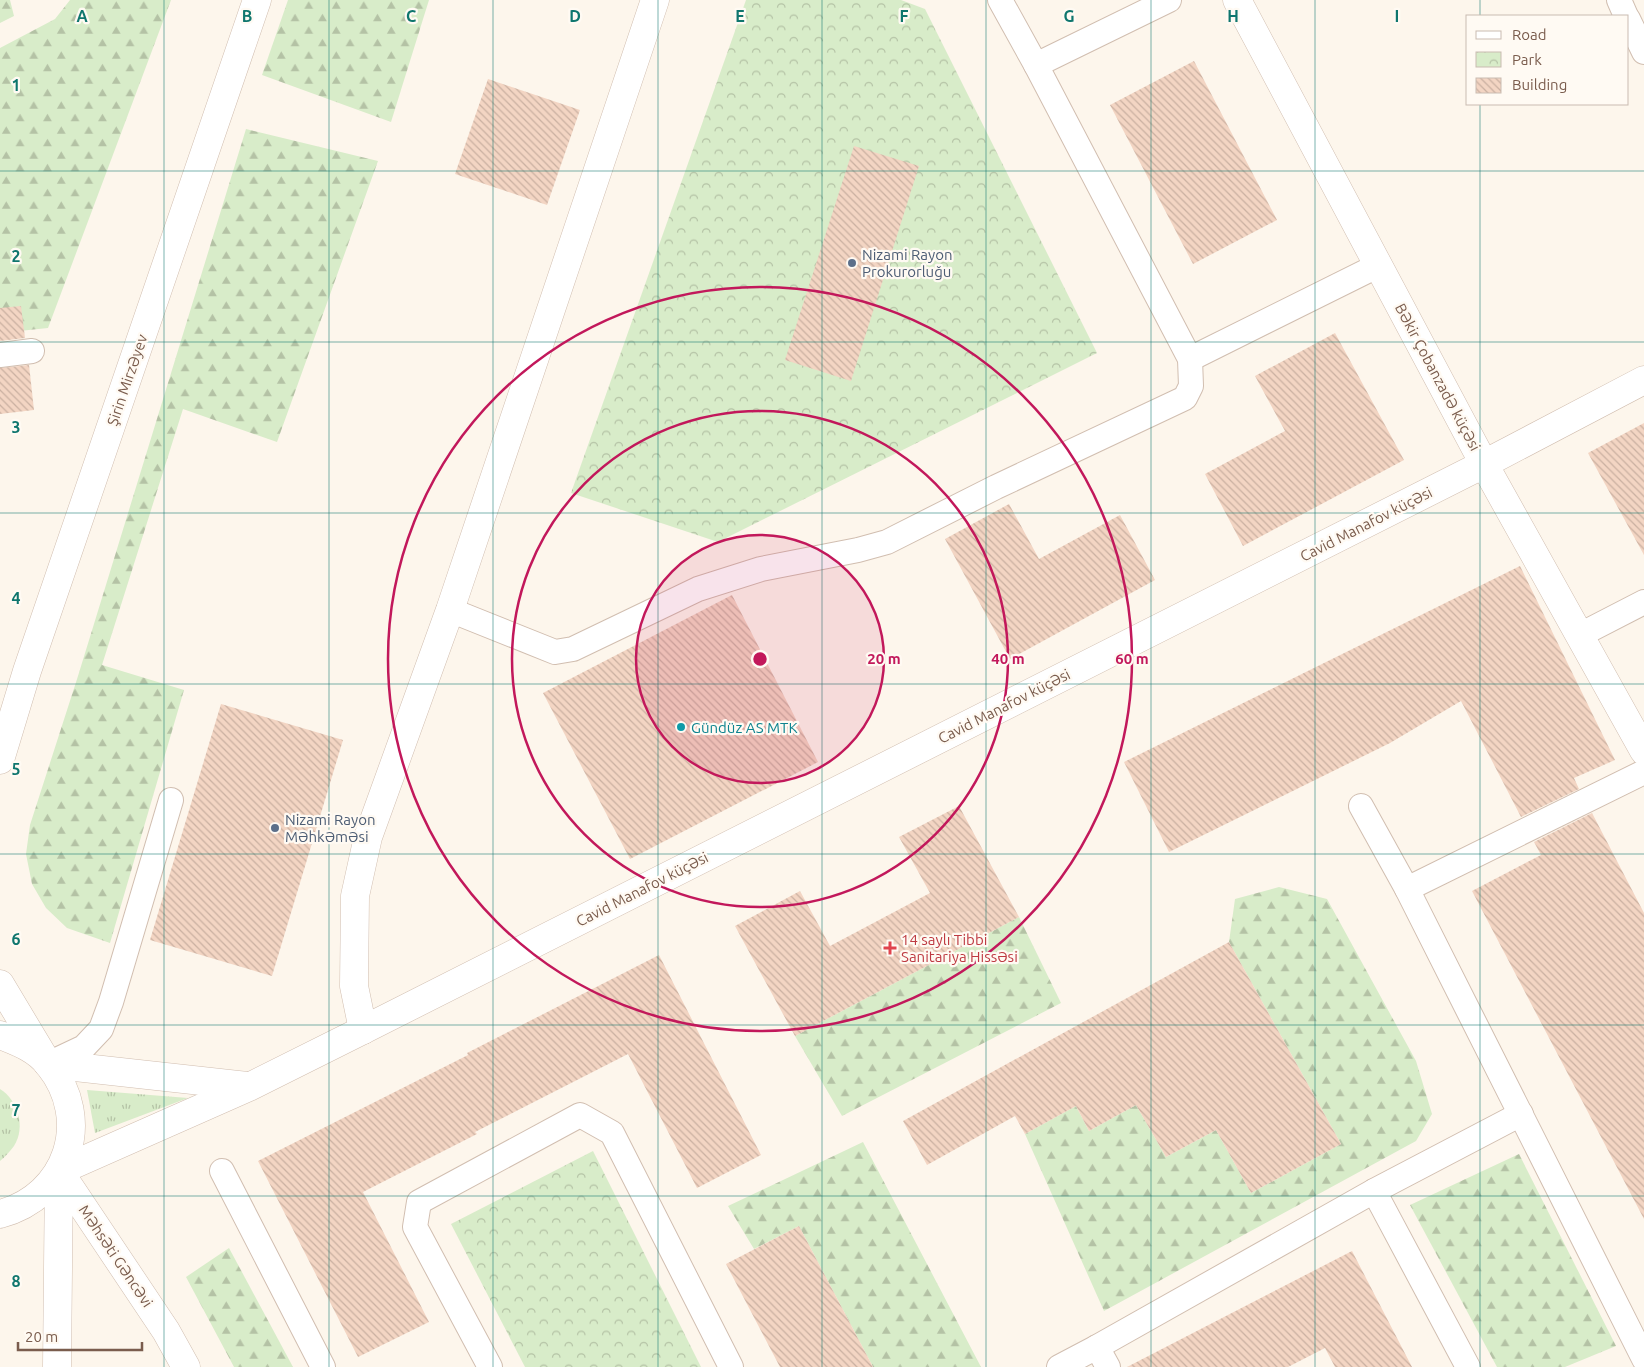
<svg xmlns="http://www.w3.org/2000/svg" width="1644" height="1367" viewBox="0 0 1644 1367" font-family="Ubuntu,sans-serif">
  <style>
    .grass { fill: url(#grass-tufts) }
    .forest { fill: url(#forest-firs) }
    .park { fill: url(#park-crowns) }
    .building { fill: url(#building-back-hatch) }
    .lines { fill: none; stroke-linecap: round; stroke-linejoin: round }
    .service-casing { stroke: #d1beb0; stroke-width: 26 }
    .minor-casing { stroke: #d1beb0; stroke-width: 29 }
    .tertiary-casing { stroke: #d1beb0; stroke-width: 29 }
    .service { stroke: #fff; stroke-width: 24 }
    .minor { stroke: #fff; stroke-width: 28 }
    .tertiary { stroke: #fff; stroke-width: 28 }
    .grid { fill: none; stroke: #0f766e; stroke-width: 1; stroke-opacity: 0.55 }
    .ring { fill: none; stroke: #c2185b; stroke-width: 2.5 }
    .service-dot { fill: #5c6f8a; stroke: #fffaf3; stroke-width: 2 }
    .culture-dot { fill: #0f9aa8; stroke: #fffaf3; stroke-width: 2 }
    .health-dot { fill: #e0444e; stroke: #fffaf3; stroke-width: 2 }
    .labels { text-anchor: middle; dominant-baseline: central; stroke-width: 4.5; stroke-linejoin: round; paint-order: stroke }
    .service-label { font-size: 15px; fill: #4e5e75; stroke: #fffaf3; text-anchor: start }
    .street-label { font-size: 15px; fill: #7a5c4d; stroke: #fffaf3 }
    .culture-label { font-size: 15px; fill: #0d838f; stroke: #fffaf3; text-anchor: start }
    .health-label { font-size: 15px; fill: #be3a42; stroke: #fffaf3; text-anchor: start }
    .grid-label { font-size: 16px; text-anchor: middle; font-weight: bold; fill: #0f766e; stroke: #fffaf3; stroke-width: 4.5; stroke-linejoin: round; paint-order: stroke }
    .centre { fill: #c2185b; stroke: #fffaf3; stroke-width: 2.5 }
    .ring-label { font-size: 15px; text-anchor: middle; font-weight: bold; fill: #c2185b; stroke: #fffaf3; stroke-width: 4.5; stroke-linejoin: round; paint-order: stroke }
  </style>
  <defs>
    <pattern id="grass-tufts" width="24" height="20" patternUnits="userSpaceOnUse" patternTransform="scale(1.25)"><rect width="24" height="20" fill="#d8ecc9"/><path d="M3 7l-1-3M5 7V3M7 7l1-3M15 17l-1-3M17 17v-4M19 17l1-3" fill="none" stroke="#b4c2a5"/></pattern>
    <pattern id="forest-firs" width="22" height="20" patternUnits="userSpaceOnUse" patternTransform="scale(1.25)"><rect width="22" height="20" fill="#d8ecc9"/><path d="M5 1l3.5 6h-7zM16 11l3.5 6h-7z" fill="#b4c2a5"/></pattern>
    <pattern id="park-crowns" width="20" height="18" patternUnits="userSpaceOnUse" patternTransform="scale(1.25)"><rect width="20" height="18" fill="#d8ecc9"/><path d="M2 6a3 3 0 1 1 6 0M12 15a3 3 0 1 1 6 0" fill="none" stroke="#b4c2a5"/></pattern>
    <pattern id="building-back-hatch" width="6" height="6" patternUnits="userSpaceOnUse" patternTransform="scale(1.25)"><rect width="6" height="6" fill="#f3d5c3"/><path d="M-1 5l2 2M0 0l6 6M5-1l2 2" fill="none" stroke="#cab0a1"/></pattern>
  </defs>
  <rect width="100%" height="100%" fill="#fdf6ec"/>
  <g class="grass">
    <path d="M 0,1089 C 18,1100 26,1127 14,1146 C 10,1151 5,1157 0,1161 Z"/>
    <path d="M 87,1090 L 188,1098 L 95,1133 Z"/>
  </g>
  <g class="forest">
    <path d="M 0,0 L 10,0 L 14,16 L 0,23 Z"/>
    <path d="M 70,0 L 171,0 L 48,328 L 0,333 L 0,48 L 55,19 Z"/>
    <path d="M 288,0 L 429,0 L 391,122 L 262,75 Z"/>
    <path d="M 246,129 L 378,161 L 277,442 L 183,409 L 102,665 L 184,690 L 110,943 L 67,928 L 46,908 L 32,884 L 26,854 L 30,825 L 78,676 Z"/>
    <path d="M 1279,887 L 1327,899 L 1416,1061 L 1432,1114 L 1416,1141 L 1104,1311 L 1025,1134 L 1076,1106 L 1089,1131 L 1136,1105 L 1166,1157 L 1216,1130 L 1251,1193 L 1341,1144 L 1229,942 L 1235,899 Z"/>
    <path d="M 1019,917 L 1061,1003 L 842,1116 L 795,1036 Z"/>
    <path d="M 863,1142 L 981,1367 L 873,1367 L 799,1226 L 754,1249 L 728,1206 Z"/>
    <path d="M 1519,1154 L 1616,1346 L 1565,1367 L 1497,1367 L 1410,1205 Z"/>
    <path d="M 229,1248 L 293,1367 L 234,1367 L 186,1277 Z"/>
  </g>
  <g class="park">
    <path d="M 746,0 L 901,0 L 925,9 L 1097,353 L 718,542 L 571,493 Z"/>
    <path d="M 593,1151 L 701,1367 L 525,1367 L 451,1224 Z"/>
  </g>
  <g class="building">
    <path d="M 1194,61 L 1277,220 L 1193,264 L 1110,105 Z"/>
    <path d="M 488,79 L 580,110 L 547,205 L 455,174 Z"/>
    <path d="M 854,146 L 919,166 L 851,381 L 785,360 Z"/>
    <path d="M 21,306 L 25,338 L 0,341 L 0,308 Z"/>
    <path d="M 1335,333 L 1404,460 L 1243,546 L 1205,474 L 1285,431 L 1255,376 Z"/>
    <path d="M 29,365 L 34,410 L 0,414 L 0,368 Z"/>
    <path d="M 1644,423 L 1644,555 L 1588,453 Z"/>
    <path d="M 1009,504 L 1039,559 L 1120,515 L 1155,580 L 1010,659 L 945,539 Z"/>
    <path d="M 1520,566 L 1615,760 L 1574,778 L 1579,789 L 1521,817 L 1461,701 L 1390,743 L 1169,852 L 1124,762 Z"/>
    <path d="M 732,595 L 818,762 L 630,859 L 543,693 Z"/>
    <path d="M 221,704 L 343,740 L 272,976 L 150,940 Z"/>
    <path d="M 959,806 L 1019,917 L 795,1036 L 735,926 L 800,891 L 830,946 L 930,893 L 899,837 Z"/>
    <path d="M 1592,813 L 1644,913 L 1644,1219 L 1472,891 L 1541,855 L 1534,842 Z"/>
    <path d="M 1229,942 L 1341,1144 L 1251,1193 L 1216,1130 L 1166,1157 L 1136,1105 L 1089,1131 L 1076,1106 L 1025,1134 L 1015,1116 L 927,1165 L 903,1121 Z"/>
    <path d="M 659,955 L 761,1155 L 697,1188 L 628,1054 L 475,1132 L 477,1134 L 363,1192 L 429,1322 L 358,1357 L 258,1161 L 468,1055 L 467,1053 Z"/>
    <path d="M 799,1226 L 873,1367 L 780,1367 L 726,1264 Z"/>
    <path d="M 1352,1251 L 1412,1367 L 1335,1367 L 1325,1348 L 1288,1367 L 1127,1367 Z"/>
  </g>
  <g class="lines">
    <defs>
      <g id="service">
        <path d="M 1619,0 L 1626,16"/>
        <path d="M 1628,19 L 1644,52"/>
        <path d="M 1036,65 L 1169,0"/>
        <path d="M 0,355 L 32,351"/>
        <path d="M 1190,359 L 1379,265"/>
        <path d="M 450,610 L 555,652 L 573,649 L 698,589 L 761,569 L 858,550 L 887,542 L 996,487 L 1185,398 L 1191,386 L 1190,359 L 1036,65 L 1000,0"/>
        <path d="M 1580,635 L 1644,602"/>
        <path d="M 1644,772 L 1407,889 L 1644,1359"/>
        <path d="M 1361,806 L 1407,889"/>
        <path d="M 48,1064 L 84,1047 L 101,1029 L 111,1002 L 171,800"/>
        <path d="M 222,1171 L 323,1367"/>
        <path d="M 1374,1191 L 1468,1367"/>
        <path d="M 1097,1347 L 1108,1367"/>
        <path d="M 490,1367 L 415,1227 L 419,1202 L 580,1115 L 612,1133 L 731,1367"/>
        <path d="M 1059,1367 L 1097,1347 L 1374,1191 L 1521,1114"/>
      </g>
      <g id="minor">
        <path d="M 0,760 L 27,671 L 257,0"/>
        <path d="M 0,984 L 48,1064 L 247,1086"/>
        <path d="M 363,1030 L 354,986 L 355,896 L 368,837 L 450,610 L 655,0"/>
        <path d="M 0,1035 C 18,1042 37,1049 49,1065 C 93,1120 68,1196 0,1214"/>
        <path d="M 59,1171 L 249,1087 L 363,1030 L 1484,464 L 1644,380"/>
        <path d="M 59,1171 L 166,1331 L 186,1367"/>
        <path d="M 57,1367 L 59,1171"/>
      </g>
      <path id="tertiary" d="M 1237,0 L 1484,464 L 1644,751"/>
    </defs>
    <use href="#service" class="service-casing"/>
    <use href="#minor" class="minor-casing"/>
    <use href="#tertiary" class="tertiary-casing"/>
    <use href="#service" class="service"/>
    <use href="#minor" class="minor"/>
    <use href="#tertiary" class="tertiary"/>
  </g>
  <path class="grid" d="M 164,0 L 164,1367M 329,0 L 329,1367M 493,0 L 493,1367M 658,0 L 658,1367M 822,0 L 822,1367M 986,0 L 986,1367M 1151,0 L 1151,1367M 1315,0 L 1315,1367M 1480,0 L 1480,16M 1480,104 L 1480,1367M 0,171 L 1644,171M 0,342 L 1644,342M 0,513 L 1644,513M 0,684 L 1644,684M 0,854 L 1644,854M 0,1025 L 1644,1025M 0,1196 L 1644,1196"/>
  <circle cx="760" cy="659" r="124" fill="#c2185b" fill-opacity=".12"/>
  <g class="ring">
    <circle cx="760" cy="659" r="124"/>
    <circle cx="760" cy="659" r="248"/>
    <circle cx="760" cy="659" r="372"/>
  </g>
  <g class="service-dot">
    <circle cx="852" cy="263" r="5"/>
    <circle cx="275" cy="828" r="5"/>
  </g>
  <circle class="culture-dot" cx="681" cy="727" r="5"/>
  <path class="health-dot" d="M887.5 940.5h5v5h5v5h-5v5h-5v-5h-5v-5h5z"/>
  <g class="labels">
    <g class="service-label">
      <text x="862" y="254">Nizami Rayon<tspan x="862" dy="17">Prokurorluğu</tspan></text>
      <text x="285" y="819">Nizami Rayon<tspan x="285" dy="17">Məhkəməsi</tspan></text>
    </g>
    <g class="street-label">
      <text transform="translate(1438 377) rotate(62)">Bəkir Çobanzadə küçəsi</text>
      <text transform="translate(127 380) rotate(-71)">Şirin Mirzəyev</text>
      <text transform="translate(1366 524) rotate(-27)">Cavid Manafov küçəsi</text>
      <text transform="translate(1004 706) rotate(-27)">Cavid Manafov küçəsi</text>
      <text transform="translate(642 889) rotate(-27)">Cavid Manafov küçəsi</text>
      <text transform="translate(116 1256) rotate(56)">Məhsəti Gəncəvi</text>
    </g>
    <g class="culture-label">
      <text x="691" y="727">Gündüz AS MTK</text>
    </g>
    <g class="health-label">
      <text x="901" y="939">14 saylı Tibbi<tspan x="901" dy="17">Sanitariya Hissəsi</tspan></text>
    </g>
  </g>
  <g class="grid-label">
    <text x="82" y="22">A</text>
    <text x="247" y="22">B</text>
    <text x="411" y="22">C</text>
    <text x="575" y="22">D</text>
    <text x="740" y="22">E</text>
    <text x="904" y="22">F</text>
    <text x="1069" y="22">G</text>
    <text x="1233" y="22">H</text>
    <text x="1397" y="22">I</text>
    <text x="16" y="91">1</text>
    <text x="16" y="262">2</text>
    <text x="16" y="433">3</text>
    <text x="16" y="604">4</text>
    <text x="16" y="775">5</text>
    <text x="16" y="945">6</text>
    <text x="16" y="1116">7</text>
    <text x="16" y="1287">8</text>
  </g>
  <circle cx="760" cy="659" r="8" class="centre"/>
  <g class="ring-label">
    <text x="884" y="664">20 m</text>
    <text x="1008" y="664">40 m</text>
    <text x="1132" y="664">60 m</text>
  </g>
  <rect x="1466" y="15" width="162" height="90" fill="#fffaf3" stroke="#cabbb1"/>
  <rect x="1476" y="31" width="25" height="8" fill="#ffffff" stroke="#cabbb1"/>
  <text x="1512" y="40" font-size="15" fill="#7a5c4d">Road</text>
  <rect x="1476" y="52" width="25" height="15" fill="url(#park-crowns)" stroke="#cabbb1"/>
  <text x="1512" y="65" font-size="15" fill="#7a5c4d">Park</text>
  <rect x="1476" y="78" width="25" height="15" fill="url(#building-back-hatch)" stroke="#cabbb1"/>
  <text x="1512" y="90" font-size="15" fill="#7a5c4d">Building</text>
  <path d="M18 1342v8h124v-8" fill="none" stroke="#7a5c4d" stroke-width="2.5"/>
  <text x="25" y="1342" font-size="15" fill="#7a5c4d" stroke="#fffaf3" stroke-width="4" paint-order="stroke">20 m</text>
</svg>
